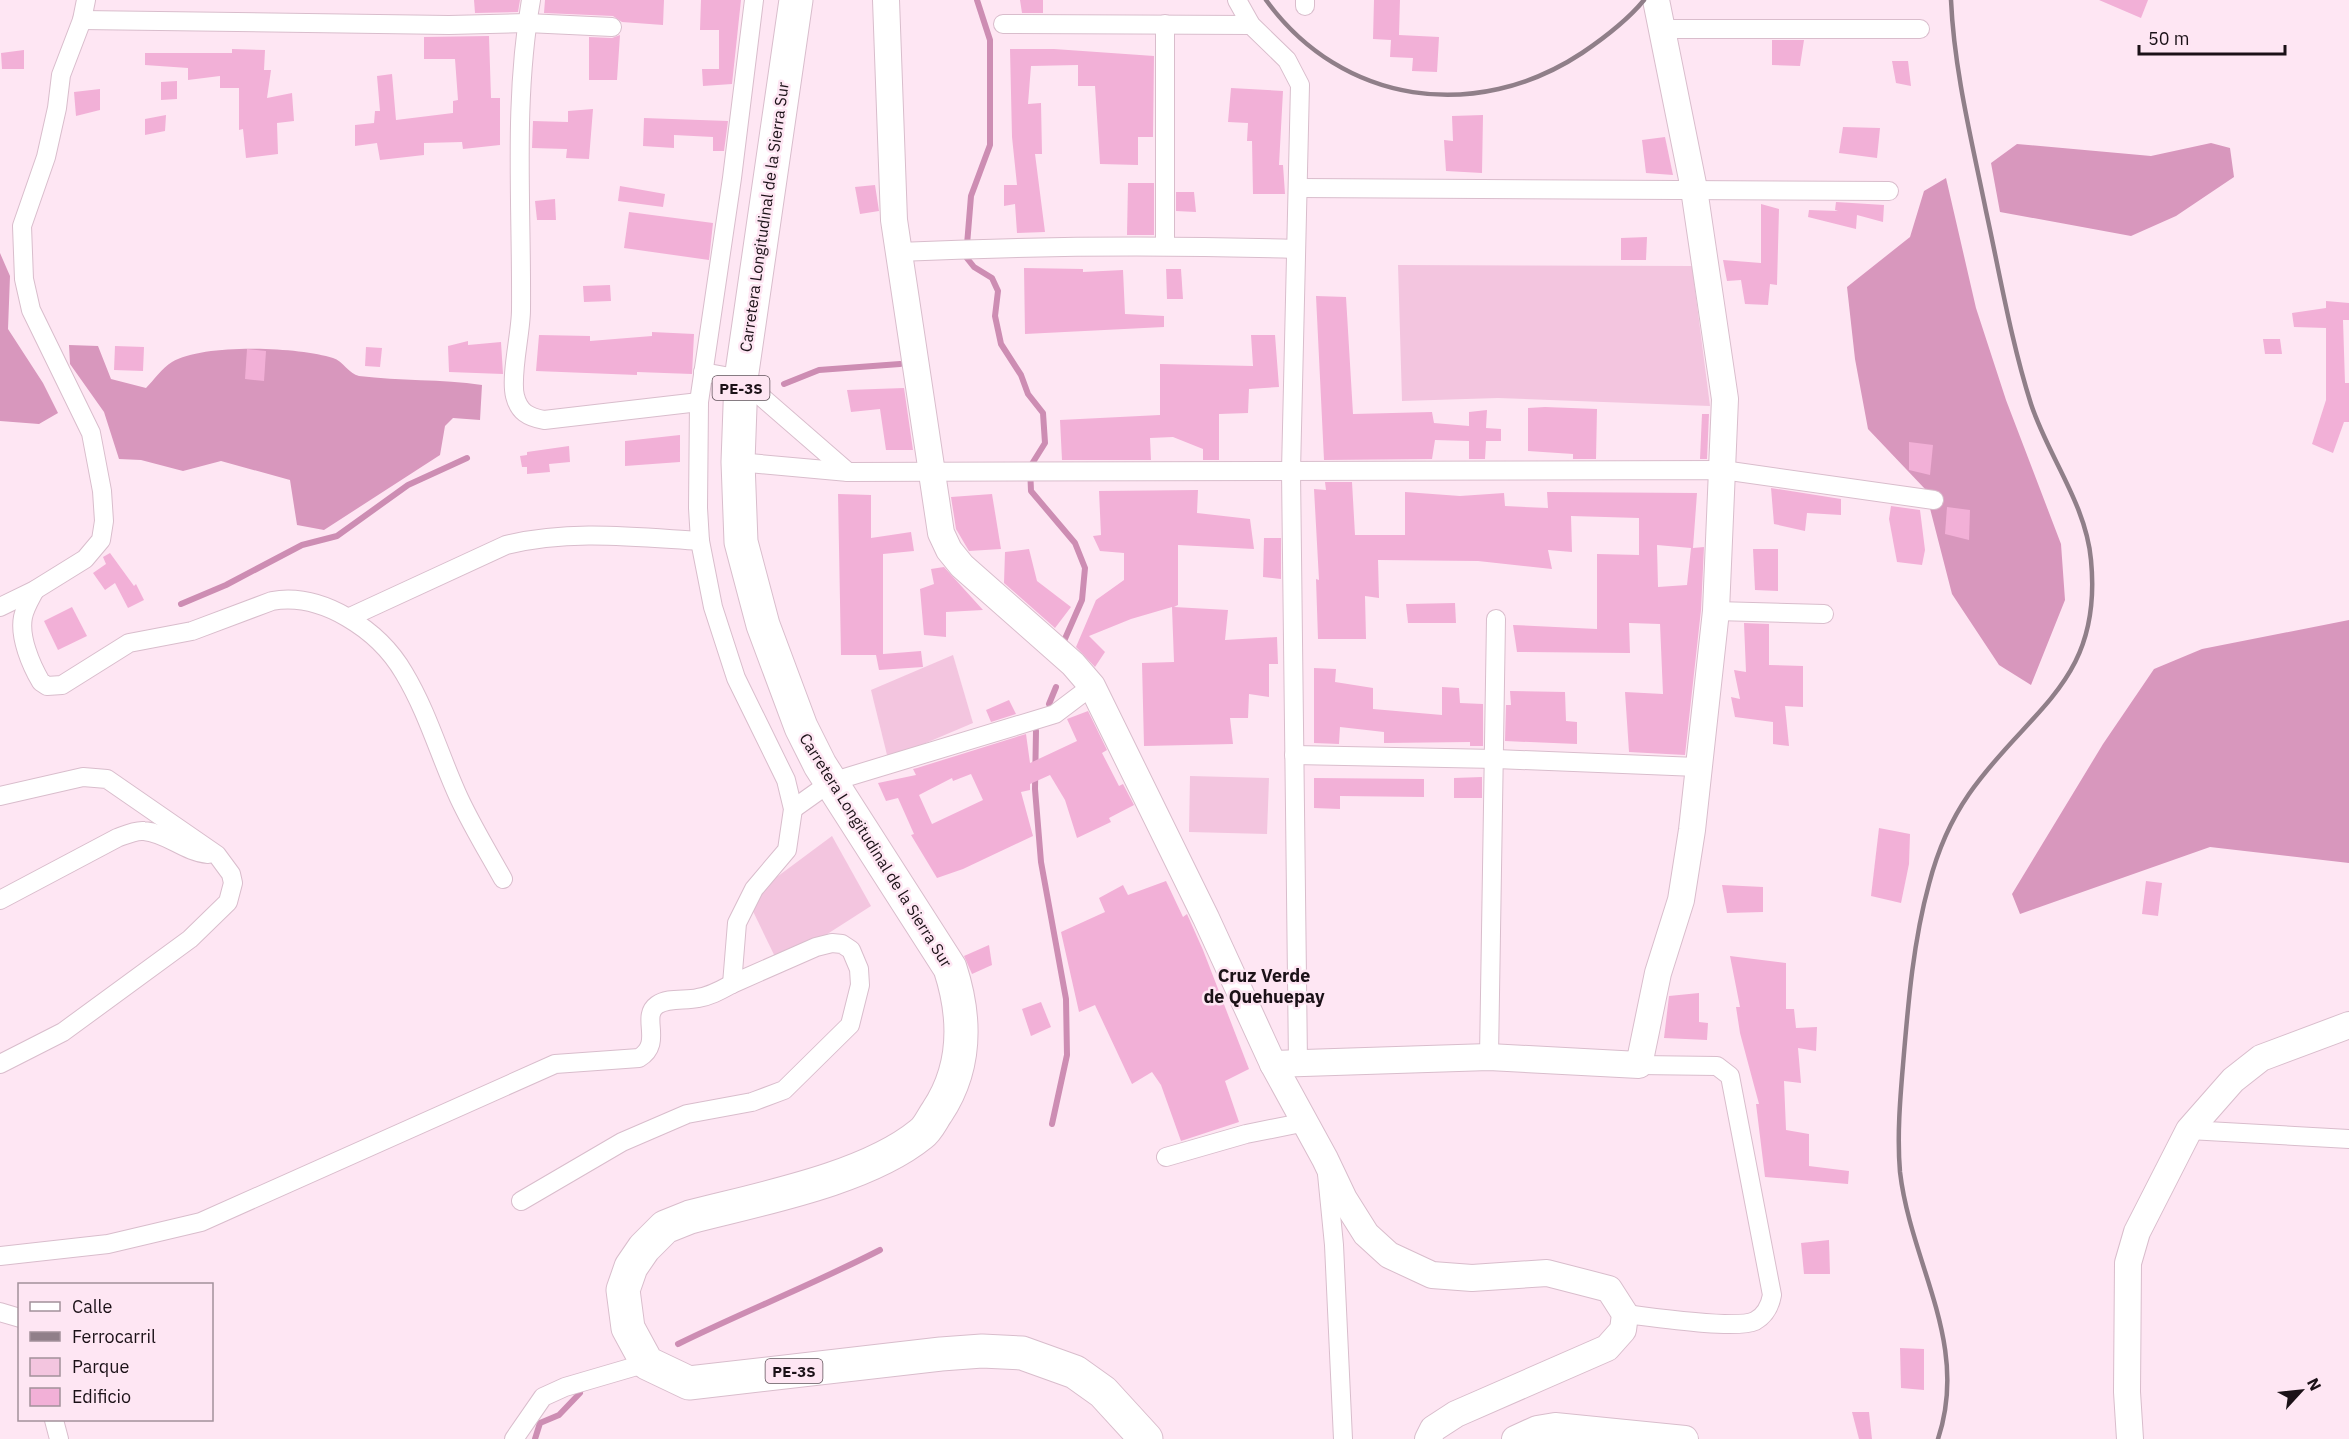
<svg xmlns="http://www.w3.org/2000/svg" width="2349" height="1439" viewBox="0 0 2349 1439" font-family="'IBM Plex Sans',sans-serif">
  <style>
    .green { fill: #f3c5df }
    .forest { fill: #d897bd }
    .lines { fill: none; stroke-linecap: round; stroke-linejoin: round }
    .stream { stroke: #cd8db3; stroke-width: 6 }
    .building { fill: #f2b0d7; fill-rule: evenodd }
    .street-casing { stroke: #d9bdcc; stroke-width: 20 }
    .secondary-casing { stroke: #d9bdcc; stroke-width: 28 }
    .highway-casing { stroke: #d9bdcc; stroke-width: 35 }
    .street { stroke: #fff; stroke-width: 18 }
    .secondary { stroke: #fff; stroke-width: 26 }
    .highway { stroke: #fff; stroke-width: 33 }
    .rail { stroke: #907f89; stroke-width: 4.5 }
    .labels { text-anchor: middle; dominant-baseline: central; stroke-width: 5; stroke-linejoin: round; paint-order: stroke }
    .shield { fill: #fee6f3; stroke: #5f5159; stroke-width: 1.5 }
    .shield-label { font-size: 15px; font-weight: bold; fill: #1b1117 }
    .street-label { font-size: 16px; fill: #1b1117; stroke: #fee6f3 }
    .neighbourhood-label { font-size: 18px; font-weight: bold; fill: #1b1117; stroke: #fee6f3 }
  </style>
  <rect width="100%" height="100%" fill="#fee6f3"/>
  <g class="green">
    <path d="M 1398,265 L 1692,266 L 1710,406 L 1498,398 L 1402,401 Z"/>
    <path d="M 953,655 L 973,723 L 888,759 L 871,690 Z"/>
    <path d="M 1190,776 L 1269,778 L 1267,834 L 1189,832 Z"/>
    <path d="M 832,836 L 871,906 L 779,965 L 747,899 Z"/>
  </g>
  <g class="forest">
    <path d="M 2211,143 L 2230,148 L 2234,177 L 2176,216 L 2131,236 L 2000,212 L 1991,163 L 2017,144 L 2151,156 Z"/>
    <path d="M 1946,178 L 1976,308 L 2006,400 L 2061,544 L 2065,600 L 2031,685 L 1999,665 L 1952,594 L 1925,489 L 1868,429 L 1855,359 L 1847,287 L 1910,237 L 1924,191 Z"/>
    <path d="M 0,253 L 10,276 L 8,329 L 43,383 L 58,413 L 39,424 L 0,421 Z"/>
    <path d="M 69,345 L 98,346 L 111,379 L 146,388 C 154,380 162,368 172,362 C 204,343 298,347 333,358 C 343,361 349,374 359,376 C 400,381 441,379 482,385 L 480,420 L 453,418 L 445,426 L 440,455 L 324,530 L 297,525 L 290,480 L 221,461 L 183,471 L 141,460 L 119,459 L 104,412 L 70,364 Z"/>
    <path d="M 2349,620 L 2349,863 L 2210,847 L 2020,914 L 2012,894 L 2103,744 L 2154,669 L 2202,649 Z"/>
  </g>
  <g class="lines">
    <g class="stream">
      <path d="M 977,0 L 990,40 L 990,145 L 971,196 L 966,257 L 974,267 L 992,278 L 998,291 L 995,316 L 1001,344 L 1021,375 L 1028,394 L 1043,413 L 1045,443 L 1030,467 L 1031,491 L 1075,543 L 1085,568 L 1082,600 L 1064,641"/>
      <path d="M 784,384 L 819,370 L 900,364"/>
      <path d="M 181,604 L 226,585 L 302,545 L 337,536 L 408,485 L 467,458"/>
      <path d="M 1049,704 L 1056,687"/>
      <path d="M 1036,731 L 1035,789 L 1041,862 L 1066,999 L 1067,1055 L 1052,1124"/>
      <path d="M 678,1344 C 745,1311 814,1284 880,1250"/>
      <path d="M 535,1439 L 540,1423 L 559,1415 L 580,1393"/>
    </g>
  </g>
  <g class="building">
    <path d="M 474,0 L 520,0 L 518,12 L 475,13 Z"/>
    <path d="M 545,0 L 664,0 L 663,25 L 622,22 L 613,16 L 544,13 Z"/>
    <path d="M 701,0 L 741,0 L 732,84 L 703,86 L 702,69 L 719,69 L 719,30 L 700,30 Z"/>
    <path d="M 1020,0 L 1043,0 L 1043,13 L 1022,13 Z"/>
    <path d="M 1374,0 L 1400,0 L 1399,35 L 1439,37 L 1437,72 L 1412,71 L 1413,58 L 1390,57 L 1391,40 L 1373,39 Z"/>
    <path d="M 2099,0 L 2148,0 L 2141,18 Z"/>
    <path d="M 620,35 L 617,80 L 589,80 L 589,37 L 612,38 Z"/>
    <path d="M 489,36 L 491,98 L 500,98 L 500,145 L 463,149 L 462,142 L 424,143 L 424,155 L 380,160 L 377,143 L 355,146 L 355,125 L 374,123 L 375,111 L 380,111 L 377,76 L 392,74 L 396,120 L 453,113 L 453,101 L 458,100 L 455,59 L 424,59 L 424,37 Z"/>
    <path d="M 1772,40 L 1804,40 L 1800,66 L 1772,65 Z"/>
    <path d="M 232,49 L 265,50 L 264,70 L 271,70 L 267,98 L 292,93 L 294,121 L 277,123 L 278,154 L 246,158 L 243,129 L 239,130 L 239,88 L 220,88 L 220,76 L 188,80 L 188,68 L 145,65 L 145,53 L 232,53 Z"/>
    <path d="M 1010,49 L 1054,49 L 1154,56 L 1153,137 L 1138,137 L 1138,165 L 1100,164 L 1095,86 L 1078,86 L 1078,65 L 1031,66 L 1028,104 L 1041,103 L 1042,154 L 1035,154 L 1045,232 L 1017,233 L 1015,204 L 1004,206 L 1004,185 L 1017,185 L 1012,137 Z"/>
    <path d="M 24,50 L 24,69 L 2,69 L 1,53 Z"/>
    <path d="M 1892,61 L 1908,61 L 1911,86 L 1896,83 Z"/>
    <path d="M 177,81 L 177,99 L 161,100 L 161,82 Z"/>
    <path d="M 1231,88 L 1283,91 L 1279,165 L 1283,165 L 1285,194 L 1253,194 L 1252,141 L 1247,141 L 1248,123 L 1228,122 Z"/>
    <path d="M 100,89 L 100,110 L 76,116 L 74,92 Z"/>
    <path d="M 593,109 L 589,159 L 566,158 L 567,149 L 532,148 L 533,121 L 568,122 L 568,111 Z"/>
    <path d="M 166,115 L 165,131 L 145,135 L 145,119 Z"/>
    <path d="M 1483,115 L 1482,173 L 1446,171 L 1444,140 L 1453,141 L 1452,116 Z"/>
    <path d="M 644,118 L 728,121 L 724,151 L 713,151 L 713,137 L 674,135 L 674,148 L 643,146 Z"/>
    <path d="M 1843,127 L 1880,128 L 1877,158 L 1839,153 Z"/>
    <path d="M 1665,137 L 1673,175 L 1646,173 L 1642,140 Z"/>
    <path d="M 1128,183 L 1154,183 L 1154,235 L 1127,235 Z"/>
    <path d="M 875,185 L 879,211 L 860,214 L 855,187 Z"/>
    <path d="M 620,186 L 665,194 L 663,207 L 618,201 Z"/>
    <path d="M 1176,192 L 1194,192 L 1196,212 L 1176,211 Z"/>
    <path d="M 555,199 L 556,220 L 537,220 L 535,201 Z"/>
    <path d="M 1836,202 L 1884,205 L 1883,222 L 1857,215 L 1856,229 L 1808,217 L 1809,210 L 1838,211 L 1835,210 Z"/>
    <path d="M 1761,204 L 1779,209 L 1777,285 L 1770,284 L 1768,305 L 1745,304 L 1741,280 L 1727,281 L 1723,260 L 1761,263 Z"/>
    <path d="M 629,212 L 713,223 L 709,260 L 624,248 Z"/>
    <path d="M 1647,237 L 1646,260 L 1621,260 L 1621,238 Z"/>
    <path d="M 1024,268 L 1083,269 L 1083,272 L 1123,270 L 1125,314 L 1164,316 L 1164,327 L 1025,334 Z"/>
    <path d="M 1166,269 L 1181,269 L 1183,299 L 1167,299 Z"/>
    <path d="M 610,285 L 611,301 L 584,302 L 583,286 Z"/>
    <path d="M 1316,296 L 1346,297 L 1353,414 L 1432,412 L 1434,423 L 1469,426 L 1469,412 L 1487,410 L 1486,428 L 1501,429 L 1501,441 L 1486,441 L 1485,459 L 1469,459 L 1469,441 L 1435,440 L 1432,459 L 1324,460 Z"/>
    <path d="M 2326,301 L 2349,303 L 2349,320 L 2343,320 L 2345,383 L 2349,383 L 2349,422 L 2344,422 L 2333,453 L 2312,444 L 2326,400 L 2326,328 L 2294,327 L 2292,313 L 2326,308 Z"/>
    <path d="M 652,332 L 694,334 L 692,374 L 637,372 L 637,375 L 536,371 L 539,335 L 590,336 L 590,341 L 652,336 Z"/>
    <path d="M 1251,335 L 1275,335 L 1279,387 L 1249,389 L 1248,413 L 1219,414 L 1219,460 L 1203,460 L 1203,449 L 1173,437 L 1150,438 L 1151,460 L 1062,460 L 1060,420 L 1160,415 L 1160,364 L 1253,366 Z"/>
    <path d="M 2263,339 L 2280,339 L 2282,354 L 2265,354 Z"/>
    <path d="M 468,341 L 468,345 L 501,342 L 503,374 L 449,372 L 448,346 Z"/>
    <path d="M 115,346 L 144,347 L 143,371 L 114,370 Z"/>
    <path d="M 366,347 L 382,348 L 380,367 L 365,366 Z"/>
    <path d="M 247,349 L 266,351 L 264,381 L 245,379 Z"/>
    <path d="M 904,388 L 913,450 L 886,450 L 880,409 L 851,412 L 847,390 Z"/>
    <path d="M 1545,407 L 1597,409 L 1596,459 L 1573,459 L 1573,454 L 1528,451 L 1528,408 Z"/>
    <path d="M 1702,414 L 1709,414 L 1707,459 L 1700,459 Z"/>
    <path d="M 680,435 L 680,462 L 625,466 L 625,441 Z"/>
    <path d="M 1909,442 L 1933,445 L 1930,475 L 1909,470 Z"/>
    <path d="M 569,446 L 570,462 L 549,464 L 550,472 L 527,474 L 527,467 L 522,467 L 520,456 L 527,455 L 527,452 Z"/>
    <path d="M 1325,482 L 1352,482 L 1355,535 L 1405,535 L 1405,492 L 1460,496 L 1504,493 L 1505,506 L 1548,508 L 1547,492 L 1697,493 L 1693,548 L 1704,547 L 1701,610 L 1685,755 L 1629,752 L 1625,692 L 1663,694 L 1660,624 L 1629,623 L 1630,653 L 1517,652 L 1513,625 L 1597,629 L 1597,554 L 1639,555 L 1639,518 L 1571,516 L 1572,552 L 1548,550 L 1552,569 L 1478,561 L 1378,560 L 1379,598 L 1365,596 L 1366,639 L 1318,639 L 1316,579 L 1319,580 L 1314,489 L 1326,490 ZM 1657,545 L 1691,548 L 1687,585 L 1658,587 Z"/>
    <path d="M 1771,488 L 1841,499 L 1841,515 L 1807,513 L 1805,531 L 1774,524 Z"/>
    <path d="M 1198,490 L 1197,513 L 1250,519 L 1254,549 L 1178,545 L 1178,605 L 1174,607 L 1228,610 L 1225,640 L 1277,637 L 1278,664 L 1269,664 L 1269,697 L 1249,694 L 1248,718 L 1230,718 L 1233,744 L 1144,746 L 1142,663 L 1174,662 L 1172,607 L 1131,619 L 1089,636 L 1105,652 L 1095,667 L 1076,647 L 1096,600 L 1124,580 L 1124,553 L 1100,551 L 1093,536 L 1101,535 L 1099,491 Z"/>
    <path d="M 838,494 L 871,495 L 871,538 L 911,532 L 914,551 L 883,554 L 883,654 L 921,651 L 923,667 L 879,670 L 876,655 L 841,655 Z"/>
    <path d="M 992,494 L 1001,549 L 969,551 L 956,529 L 951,497 Z"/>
    <path d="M 1891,506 L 1920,510 L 1925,550 L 1922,565 L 1897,562 L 1889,519 Z"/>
    <path d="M 1947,507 L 1970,510 L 1969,540 L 1945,534 Z"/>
    <path d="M 1264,538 L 1281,538 L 1281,579 L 1263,577 Z"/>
    <path d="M 1029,549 L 1037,581 L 1071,607 L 1055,628 L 1004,583 L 1005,552 Z"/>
    <path d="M 1753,549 L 1778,549 L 1778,591 L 1755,590 Z"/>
    <path d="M 110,553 L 134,586 L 136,584 L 144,600 L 128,608 L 115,583 L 105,590 L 93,573 L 106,564 L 103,557 Z"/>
    <path d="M 944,567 L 983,610 L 946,612 L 946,637 L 924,635 L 920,589 L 934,584 L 931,569 Z"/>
    <path d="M 1455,603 L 1456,623 L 1408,623 L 1406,604 Z"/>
    <path d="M 72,607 L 87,636 L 58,650 L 44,621 Z"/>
    <path d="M 1744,623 L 1769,624 L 1769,665 L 1803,666 L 1803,707 L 1785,706 L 1789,746 L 1773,744 L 1773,722 L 1735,717 L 1731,697 L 1740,699 L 1734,670 L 1746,672 Z"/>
    <path d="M 1314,668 L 1336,669 L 1335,682 L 1373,688 L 1373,709 L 1442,715 L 1442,687 L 1459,688 L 1460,703 L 1483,704 L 1483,746 L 1470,746 L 1470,742 L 1384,743 L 1384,732 L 1340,727 L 1339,744 L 1314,743 Z"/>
    <path d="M 1510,691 L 1565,692 L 1566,721 L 1577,722 L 1577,744 L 1505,741 L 1506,705 L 1511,705 Z"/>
    <path d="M 1009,700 L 1016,714 L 991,722 L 986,710 Z"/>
    <path d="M 1088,711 L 1107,750 L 1102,753 L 1119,786 L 1123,784 L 1134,805 L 1109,818 L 1111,822 L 1077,838 L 1065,800 L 1050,775 L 1030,784 L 1030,790 L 1021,792 L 1033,836 L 963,869 L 937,878 L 911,835 L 914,834 L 898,798 L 886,801 L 878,783 L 916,775 L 913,769 L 917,768 L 1026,734 L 1030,763 L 1077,741 L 1067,719 ZM 971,774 L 983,800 L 932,824 L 919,795 L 952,778 L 953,781 Z"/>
    <path d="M 1482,777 L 1482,798 L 1454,798 L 1454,778 Z"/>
    <path d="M 1314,778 L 1424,779 L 1424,797 L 1340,796 L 1340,809 L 1314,808 Z"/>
    <path d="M 1879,828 L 1910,834 L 1909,864 L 1901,903 L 1871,896 Z"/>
    <path d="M 1166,881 L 1183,917 L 1187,914 L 1203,950 L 1249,1069 L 1225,1081 L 1239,1122 L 1181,1141 L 1161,1085 L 1152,1072 L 1132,1084 L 1095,1005 L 1079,1012 L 1061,932 L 1105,912 L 1099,898 L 1123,885 L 1128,895 Z"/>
    <path d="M 2146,881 L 2162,883 L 2158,916 L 2142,914 Z"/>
    <path d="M 1722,885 L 1763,887 L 1763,912 L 1727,913 Z"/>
    <path d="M 989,945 L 992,965 L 972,974 L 964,956 Z"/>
    <path d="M 1730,956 L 1786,963 L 1786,1009 L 1794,1009 L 1796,1028 L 1817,1027 L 1816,1051 L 1798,1048 L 1801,1083 L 1784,1081 L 1786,1130 L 1809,1134 L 1809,1166 L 1849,1171 L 1848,1184 L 1765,1177 L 1756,1104 L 1759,1104 L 1740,1033 L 1736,1007 L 1740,1007 Z"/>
    <path d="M 1699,993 L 1699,1022 L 1708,1023 L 1707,1040 L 1664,1038 L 1669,996 Z"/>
    <path d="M 1041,1002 L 1051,1027 L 1031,1036 L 1022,1009 Z"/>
    <path d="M 1829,1240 L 1830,1274 L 1804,1274 L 1801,1243 Z"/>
    <path d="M 1900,1348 L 1924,1349 L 1924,1390 L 1901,1388 Z"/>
    <path d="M 1852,1412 L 1869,1412 L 1872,1439 L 1859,1439 Z"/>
  </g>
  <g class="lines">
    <defs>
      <g id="street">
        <path d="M 531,0 C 513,103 522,206 521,310 C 521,333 510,376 515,396 C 519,412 528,417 544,420 L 699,402"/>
        <path d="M 1237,0 L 1251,25 L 1287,60 L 1300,85 L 1291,471 L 1298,1063"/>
        <path d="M 1305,6 L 1305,0"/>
        <path d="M 82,20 L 449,25 L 527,23 L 612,27"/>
        <path d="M 1003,24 L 1251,25"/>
        <path d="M 1165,24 L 1165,245"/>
        <path d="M 1660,29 L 1920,29"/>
        <path d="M 1298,188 L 1889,191"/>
        <path d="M 898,252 C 1031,246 1162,245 1295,249"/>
        <path d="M 703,372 L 741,379 L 848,472"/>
        <path d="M 738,462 L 848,472 L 1723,470 L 1934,500"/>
        <path d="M 35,590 C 31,598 25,607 23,617 C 19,637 31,665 41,682 L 47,686 L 62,685 L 129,643 L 192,631 L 272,601 C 322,592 379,630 404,673 C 428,713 440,757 459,798 C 472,826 488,852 503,879"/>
        <path d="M 0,607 L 35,590 L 85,559 L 101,540 L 104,521 L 102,491 L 91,433 L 31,310 L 24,279 L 22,226 L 46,157 L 57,108 L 61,75 L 82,20 L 86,0"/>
        <path d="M 1716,611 L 1824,614"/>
        <path d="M 350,617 L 506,545 C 570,529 635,537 700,541"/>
        <path d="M 1294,755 L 1496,759 L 1697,767"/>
        <path d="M 0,796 L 83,777 L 107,779 L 217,855 L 231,874 L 233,883 L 228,902 L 190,939 L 63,1032 L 0,1064"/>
        <path d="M 793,809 L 831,782 L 1055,714 L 1092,686"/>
        <path d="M 0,900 L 117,838 C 125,835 135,830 144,831 C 167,833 185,852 208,854"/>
        <path d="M 1489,1057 L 1496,619"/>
        <path d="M 2189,1130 L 2349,1139"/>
        <path d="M 1166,1157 L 1246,1134 L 1306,1122"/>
        <path d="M 1327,1174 L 1334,1245 L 1343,1439"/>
        <path d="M 521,1201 L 622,1142 L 687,1114 L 752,1102 L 784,1090 L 850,1025 L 860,985 L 859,969 L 851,950 L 842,944 L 832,943 L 816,947 L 732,984 L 737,923 L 754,889 L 787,850 L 793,809 L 786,780 L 736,678 L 713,607 L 700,541 L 698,508 L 699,402 L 732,178 L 754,0"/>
        <path d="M 0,1256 L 108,1244 L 201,1222 L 555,1064 L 639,1058 C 664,1043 640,1017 657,1005 C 668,997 686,1001 698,998 C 711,996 721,990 732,984"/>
        <path d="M 0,1312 L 20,1318"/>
        <path d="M 1625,1314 C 1651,1317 1736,1330 1755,1321 C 1766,1315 1770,1306 1772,1295 L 1730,1076 L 1717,1066 L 1639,1065"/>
        <path d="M 54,1420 L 59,1439"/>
        <path d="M 514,1439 L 543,1397 L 565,1387 L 647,1363"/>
      </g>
      <g id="secondary">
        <path d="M 886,0 L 894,220 L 941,533 L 949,550 L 962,566 L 1073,664 L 1092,686 L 1206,918 L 1273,1064 L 1325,1159 L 1344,1199 L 1366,1234 L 1389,1255 L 1432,1275 L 1472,1278 L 1547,1273 L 1609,1289 L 1625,1314 L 1623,1330 L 1607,1348 L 1456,1414 L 1433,1429 L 1428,1439"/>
        <path d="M 1273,1064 L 1489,1057 L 1639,1065 L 1658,973 L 1681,900 L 1692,830 L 1716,611 L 1725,399 L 1694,189 L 1656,0"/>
        <path d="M 1515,1439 L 1537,1429 L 1555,1426 L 1685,1439"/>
        <path d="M 2130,1439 L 2127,1392 L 2128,1263 L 2137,1232 L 2189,1130 L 2233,1080 L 2261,1058 L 2349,1025"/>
      </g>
      <path id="highway" d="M 796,0 L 741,379 L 738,462 L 741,542 L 763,625 L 801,727 L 820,765 L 950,968 C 966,1017 967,1067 937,1112 C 932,1119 928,1129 921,1134 C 866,1179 759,1199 690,1217 L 665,1227 L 644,1248 L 631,1267 L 623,1290 L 628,1328 L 647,1363 L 689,1383 L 941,1354 L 982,1351 L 1022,1353 L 1075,1372 L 1103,1392 L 1146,1439"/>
    </defs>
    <use href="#street" class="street-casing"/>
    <use href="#secondary" class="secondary-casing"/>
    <use href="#highway" class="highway-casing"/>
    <use href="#street" class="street"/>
    <use href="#secondary" class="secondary"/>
    <use href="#highway" class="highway"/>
    <g class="rail">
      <path d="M 1266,0 C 1342,105 1476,123 1582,53 C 1604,38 1627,21 1644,0"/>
      <path d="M 1938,1439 C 1970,1343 1911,1265 1900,1172 C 1897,1137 1900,1100 1903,1065 C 1908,1005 1913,942 1929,884 C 1937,853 1951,820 1969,794 C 2028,709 2103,683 2091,560 C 2086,504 2048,456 2031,404 C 2011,341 2000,275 1986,211 C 1972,142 1954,70 1951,0"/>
    </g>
  </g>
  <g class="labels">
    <g class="shield">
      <rect x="712.5" y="376" width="57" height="24" rx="4.5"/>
      <rect x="765.5" y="1359" width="57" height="24" rx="4.5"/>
    </g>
    <g class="shield-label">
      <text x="741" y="388">PE-3S</text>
      <text x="794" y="1371">PE-3S</text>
    </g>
    <g class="street-label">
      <text transform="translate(764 217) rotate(-82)">Carretera Longitudinal de la Sierra Sur</text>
      <text transform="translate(876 850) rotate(58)">Carretera Longitudinal de la Sierra Sur</text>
    </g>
    <g class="neighbourhood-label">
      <text x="1264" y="975">Cruz Verde<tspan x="1264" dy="21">de Quehuepay</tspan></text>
    </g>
  </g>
  <rect x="18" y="1283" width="195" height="138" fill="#fee6f3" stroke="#a3919b" stroke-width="1.5"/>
  <rect x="30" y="1302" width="30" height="9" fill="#ffffff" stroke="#a3919b" stroke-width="1.5"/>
  <text x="72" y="1313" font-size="18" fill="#1b1117">Calle</text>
  <rect x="30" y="1332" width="30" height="9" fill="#907f89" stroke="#a3919b" stroke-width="1.5"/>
  <text x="72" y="1343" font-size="18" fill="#1b1117">Ferrocarril</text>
  <rect x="30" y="1358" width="30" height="18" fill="#f3c5df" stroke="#a3919b" stroke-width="1.5"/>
  <text x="72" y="1373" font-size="18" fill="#1b1117">Parque</text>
  <rect x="30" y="1388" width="30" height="18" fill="#f2b0d7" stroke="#a3919b" stroke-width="1.5"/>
  <text x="72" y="1403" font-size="18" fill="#1b1117">Edificio</text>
  <g transform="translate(2301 1391) rotate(63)" stroke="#fee6f3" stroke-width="4.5" paint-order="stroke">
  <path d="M0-4.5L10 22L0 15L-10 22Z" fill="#1b1117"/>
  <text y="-9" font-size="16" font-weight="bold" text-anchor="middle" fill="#1b1117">N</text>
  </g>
  <path d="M2139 45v9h146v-9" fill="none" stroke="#1b1117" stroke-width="3"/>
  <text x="2148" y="45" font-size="18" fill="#1b1117" stroke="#fee6f3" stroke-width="4.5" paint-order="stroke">50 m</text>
</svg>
